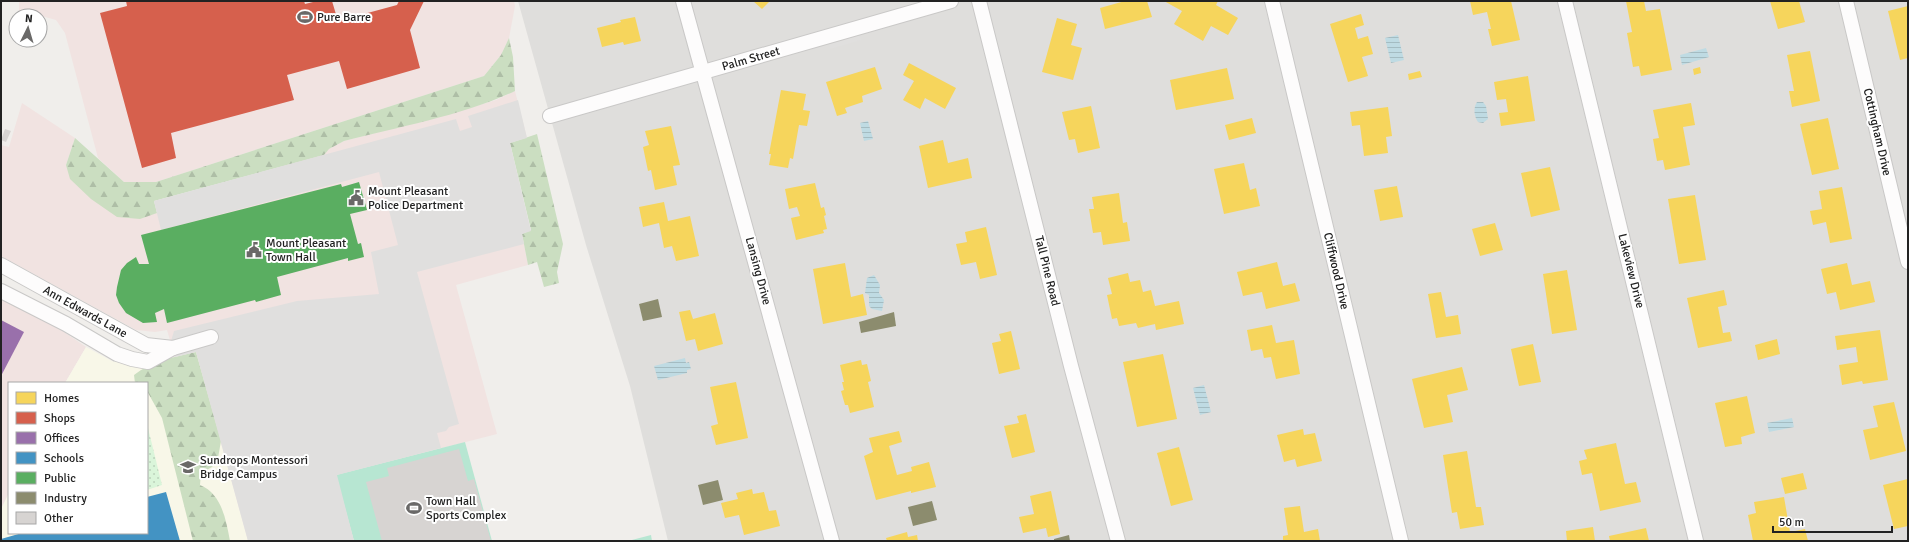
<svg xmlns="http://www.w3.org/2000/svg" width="1909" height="542" viewBox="0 0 1909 542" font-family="Signika,sans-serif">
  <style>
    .residential { fill: #dfdedc }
    .commercial { fill: #f1e3e1 }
    .education { fill: #f8f7e8 }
    .forest { fill: url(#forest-firs) }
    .park { fill: url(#park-dots) }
    .pitch { fill: #b7e6d2 }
    .parking { fill: #e0dfde }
    .water { fill: url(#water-rules) }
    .homes { fill: #f6d55c }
    .shops { fill: #d6604d }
    .offices { fill: #9970ab }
    .schools { fill: #4393c3 }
    .public { fill: #5aae61 }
    .industry { fill: #8c8c6e }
    .building { fill: #d7d4d2 }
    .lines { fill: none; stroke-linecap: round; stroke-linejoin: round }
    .street-casing { stroke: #c9c8c7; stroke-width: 16 }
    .street { stroke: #fdfcfc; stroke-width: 14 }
    .labels { text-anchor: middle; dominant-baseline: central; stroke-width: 4; stroke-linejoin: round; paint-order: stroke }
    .poi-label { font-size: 12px; fill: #222; stroke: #fff; text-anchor: start }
    .street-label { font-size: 12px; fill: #222; stroke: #fff }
  </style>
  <defs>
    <pattern id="forest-firs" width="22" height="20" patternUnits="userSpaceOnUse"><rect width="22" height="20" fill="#cbdec1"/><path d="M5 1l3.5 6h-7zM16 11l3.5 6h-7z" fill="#aebea6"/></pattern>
    <pattern id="park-dots" width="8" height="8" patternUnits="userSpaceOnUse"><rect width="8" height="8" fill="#daf5da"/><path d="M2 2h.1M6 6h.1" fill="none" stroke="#bbd2bb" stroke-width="1.8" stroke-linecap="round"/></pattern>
    <pattern id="water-rules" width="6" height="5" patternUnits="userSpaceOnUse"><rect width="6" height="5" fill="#bfdbe3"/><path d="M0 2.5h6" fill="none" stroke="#a4bcc2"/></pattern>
  </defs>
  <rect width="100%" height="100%" fill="#f0eeeb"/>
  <path class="residential" d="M 518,1 L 1908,1 L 1908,541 L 668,541 L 630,386 L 586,245 Z"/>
  <g class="commercial">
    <path d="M 19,1 L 514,1 L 515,6 L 509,38 L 501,55 L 484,76 L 156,182 L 124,182 L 98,158 L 65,33 L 56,20 L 45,17 L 40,18 L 40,16 L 19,16 Z"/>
    <path d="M 515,91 L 527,138 L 510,142 L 522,234 L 528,265 L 456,285 L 497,434 L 337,475 L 354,541 L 248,541 L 196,352 L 175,357 L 167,330 L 155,332 L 136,330 L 1,256 L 1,145 L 9,147 L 22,103 L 75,138 L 66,165 L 157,213 L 329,149 L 344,141 L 456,112 L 496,100 Z"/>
    <path d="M 1,295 L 45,319 L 86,347 L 65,383 L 9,383 L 9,493 L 1,509 Z"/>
  </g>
  <path class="education" d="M 86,347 L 112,361 L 143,368 L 175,357 L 196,352 L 248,541 L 1,541 L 1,509 L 9,493 L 9,533 L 147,533 L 147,383 L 65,383 Z"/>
  <g class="forest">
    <path d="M 509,38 L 513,57 L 515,91 C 465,115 398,127 344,141 L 329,149 L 324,155 L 154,201 L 157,213 L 140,219 L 117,217 L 91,199 L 70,179 L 66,165 L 75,138 L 124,182 L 156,182 L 484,76 L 501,55 Z"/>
    <path d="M 537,134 L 563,244 L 557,272 L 559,283 L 544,287 L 537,262 L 528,265 L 522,234 L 531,230 L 510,143 Z"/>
    <path d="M 196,352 L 221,441 L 218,458 L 212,467 L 201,473 L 200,485 C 222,494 226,520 230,541 L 193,541 L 162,418 L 147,391 L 147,383 L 135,383 L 134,375 C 151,361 175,357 196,352 Z"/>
  </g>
  <path class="park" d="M 147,424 L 162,485 L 147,490 Z"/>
  <g class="pitch">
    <path d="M 465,442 L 492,541 L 354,541 L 336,475 Z"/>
    <path d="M 651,535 L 652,541 L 628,541 Z"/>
  </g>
  <g class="parking">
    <path d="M 859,33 L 861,40 L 830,49 L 829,42 Z"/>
    <path d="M 518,100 L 527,138 L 510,143 L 531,231 L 522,234 L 524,244 L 417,272 L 459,424 L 449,427 L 446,431 L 437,433 L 441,448 L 337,475 L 354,541 L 248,541 L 196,352 L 175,357 L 171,341 L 174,331 L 297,301 L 379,294 L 371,252 L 398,245 L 379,172 L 161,230 L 154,201 L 456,119 L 460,131 L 472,127 L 468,116 Z"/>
  </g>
  <g class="water">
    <path d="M 1398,35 L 1404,60 L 1391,63 L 1385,38 Z"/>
    <path d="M 1706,48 L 1709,57 L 1682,65 L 1680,55 Z"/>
    <path d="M 1477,102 L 1483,102 L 1486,106 L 1488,119 L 1483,123 L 1478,122 C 1474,116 1473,108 1477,102 Z"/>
    <path d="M 868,121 L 873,139 L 864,141 L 860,123 Z"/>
    <path d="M 874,275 L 880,285 L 879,293 L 884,300 L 882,311 L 872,309 L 869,306 L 869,295 L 865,293 L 867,278 Z"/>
    <path d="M 685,358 L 686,363 L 689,362 L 691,369 L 687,370 L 687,373 L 658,380 L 654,366 Z"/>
    <path d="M 1204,385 L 1211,412 L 1200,415 L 1193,388 Z"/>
    <path d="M 1792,418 L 1794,427 L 1769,432 L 1767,423 Z"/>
  </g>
  <g class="homes">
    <path d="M 753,1 L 770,1 L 762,9 Z"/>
    <path d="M 1125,1 L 1147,1 L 1152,17 L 1105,29 L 1100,8 Z"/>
    <path d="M 1164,1 L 1218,1 L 1216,5 L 1238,18 L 1228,35 L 1211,26 L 1203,41 L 1174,24 L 1182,11 Z"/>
    <path d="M 1470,1 L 1511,1 L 1520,40 L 1492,46 L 1488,29 L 1491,29 L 1487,12 L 1473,15 Z"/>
    <path d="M 1626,1 L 1644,1 L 1646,11 L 1660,9 L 1672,70 L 1641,76 L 1639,66 L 1633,67 L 1627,33 L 1632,32 Z"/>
    <path d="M 1770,1 L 1799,1 L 1805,22 L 1778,29 Z"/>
    <path d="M 1908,6 L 1908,58 L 1900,60 L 1888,11 Z"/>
    <path d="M 1361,14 L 1364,25 L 1355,28 L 1358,39 L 1368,36 L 1373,54 L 1362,57 L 1368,76 L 1348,82 L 1330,24 Z"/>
    <path d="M 635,17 L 641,41 L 624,45 L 623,42 L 602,47 L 597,28 L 621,22 L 620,20 Z"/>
    <path d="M 1057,18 L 1077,24 L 1071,45 L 1082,48 L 1073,80 L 1042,72 Z"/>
    <path d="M 1810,51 L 1820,101 L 1792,107 L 1789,91 L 1794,91 L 1787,55 Z"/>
    <path d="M 909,63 L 956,88 L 945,109 L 925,98 L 920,109 L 903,100 L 914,81 L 903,75 Z"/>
    <path d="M 875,67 L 882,89 L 862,96 L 863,102 L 845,108 L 847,113 L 837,116 L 826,82 Z"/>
    <path d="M 1700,67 L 1701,73 L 1694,75 L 1693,69 Z"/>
    <path d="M 1227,68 L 1234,99 L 1176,110 L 1170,80 Z"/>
    <path d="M 1420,71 L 1422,77 L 1409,80 L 1408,74 Z"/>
    <path d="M 1528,76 L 1535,121 L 1501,126 L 1499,113 L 1508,112 L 1506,99 L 1497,100 L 1494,82 Z"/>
    <path d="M 781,90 L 806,94 L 803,110 L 810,111 L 807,126 L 799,125 L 793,159 L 790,158 L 788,168 L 769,165 L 771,154 L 769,154 Z"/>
    <path d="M 1691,103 L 1695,125 L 1683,127 L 1690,165 L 1665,170 L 1663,160 L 1657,161 L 1653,139 L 1659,138 L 1653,110 Z"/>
    <path d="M 1091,106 L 1100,148 L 1078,153 L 1075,139 L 1069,140 L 1062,112 Z"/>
    <path d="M 1388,107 L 1392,136 L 1386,137 L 1388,153 L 1364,156 L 1360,125 L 1352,126 L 1350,112 Z"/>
    <path d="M 1252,118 L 1256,133 L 1229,140 L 1225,125 Z"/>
    <path d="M 1828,118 L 1839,169 L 1812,175 L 1800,124 Z"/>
    <path d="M 671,126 L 680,165 L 673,166 L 677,185 L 655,190 L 651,170 L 648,171 L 643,147 L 649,145 L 645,131 Z"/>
    <path d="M 943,140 L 948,163 L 968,158 L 972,178 L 928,188 L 919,146 Z"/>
    <path d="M 1244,163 L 1250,190 L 1256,188 L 1260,206 L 1224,214 L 1214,169 Z"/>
    <path d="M 1550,167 L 1560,210 L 1531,217 L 1521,173 Z"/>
    <path d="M 815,183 L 821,208 L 824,207 L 826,215 L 824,216 L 827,229 L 823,230 L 824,233 L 796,240 L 791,218 L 800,216 L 797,207 L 789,209 L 785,189 Z"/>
    <path d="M 1397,186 L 1403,217 L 1380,221 L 1374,190 Z"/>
    <path d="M 1842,187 L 1852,239 L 1830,243 L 1826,222 L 1813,225 L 1810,211 L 1822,209 L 1819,191 Z"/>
    <path d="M 1119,193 L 1123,223 L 1127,222 L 1130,241 L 1103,245 L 1101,232 L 1093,233 L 1089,209 L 1094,209 L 1092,197 Z"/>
    <path d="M 1695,195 L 1706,260 L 1679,264 L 1668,199 Z"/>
    <path d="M 664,202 L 668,221 L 690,216 L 699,256 L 676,261 L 672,246 L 664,248 L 659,223 L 643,227 L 639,207 Z"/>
    <path d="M 1495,223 L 1503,250 L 1480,256 L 1472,229 Z"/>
    <path d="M 986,227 L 997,275 L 980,279 L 976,262 L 961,265 L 956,244 L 967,242 L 965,232 Z"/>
    <path d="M 1277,262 L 1283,286 L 1295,283 L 1300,301 L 1266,309 L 1262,292 L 1243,296 L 1237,272 Z"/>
    <path d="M 845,263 L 851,297 L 863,294 L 867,315 L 823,324 L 813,269 Z"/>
    <path d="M 1847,263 L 1852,285 L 1870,281 L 1875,302 L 1840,310 L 1836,292 L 1827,294 L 1821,269 Z"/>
    <path d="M 1567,270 L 1577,330 L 1552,334 L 1543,274 Z"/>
    <path d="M 1128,273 L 1130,282 L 1140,280 L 1143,292 L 1151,290 L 1155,306 L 1179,301 L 1184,324 L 1156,330 L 1155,324 L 1138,328 L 1136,323 L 1119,326 L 1117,318 L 1112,319 L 1107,295 L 1112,294 L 1108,278 Z"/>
    <path d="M 1724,290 L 1727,305 L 1718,307 L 1723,333 L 1730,332 L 1732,341 L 1698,348 L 1687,298 Z"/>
    <path d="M 1441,292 L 1446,317 L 1458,315 L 1461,334 L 1436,338 L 1428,294 Z"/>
    <path d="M 690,310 L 693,319 L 715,313 L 723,344 L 698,351 L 695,339 L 686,341 L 679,312 Z"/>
    <path d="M 1272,325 L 1276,343 L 1294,340 L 1300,374 L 1276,379 L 1271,357 L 1264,358 L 1262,349 L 1251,351 L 1247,330 Z"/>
    <path d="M 1880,330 L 1888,380 L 1863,384 L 1862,381 L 1842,385 L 1839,365 L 1858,362 L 1856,347 L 1837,350 L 1835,336 Z"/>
    <path d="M 1011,331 L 1020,369 L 999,374 L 992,343 L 1001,341 L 999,334 Z"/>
    <path d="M 1777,339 L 1780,354 L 1758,360 L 1755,345 Z"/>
    <path d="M 1533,344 L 1541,382 L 1519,386 L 1511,349 Z"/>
    <path d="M 1163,354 L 1177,419 L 1137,427 L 1123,362 Z"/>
    <path d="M 861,360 L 862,365 L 867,364 L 871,381 L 868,382 L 874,407 L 850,413 L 848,405 L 845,405 L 841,391 L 844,390 L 842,382 L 844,382 L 840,365 Z"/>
    <path d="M 1462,367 L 1468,390 L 1447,395 L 1453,422 L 1424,428 L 1412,379 Z"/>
    <path d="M 736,382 L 748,438 L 716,445 L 711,426 L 718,424 L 710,387 Z"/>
    <path d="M 1747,396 L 1755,433 L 1741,437 L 1742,444 L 1725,447 L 1715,403 Z"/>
    <path d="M 1894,402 L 1906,451 L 1870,460 L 1863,430 L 1878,427 L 1873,406 Z"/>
    <path d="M 1026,414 L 1035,452 L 1012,458 L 1004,426 L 1019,423 L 1017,416 Z"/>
    <path d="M 1303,429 L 1304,435 L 1315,433 L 1322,461 L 1297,467 L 1295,459 L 1284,462 L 1277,435 Z"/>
    <path d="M 899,431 L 902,442 L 889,446 L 897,475 L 912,471 L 911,467 L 929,462 L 936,487 L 911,493 L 911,491 L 876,500 L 864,456 L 873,452 L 869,438 Z"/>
    <path d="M 1616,443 L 1625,484 L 1636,482 L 1641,502 L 1600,511 L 1592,473 L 1582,475 L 1579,461 L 1587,459 L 1584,450 Z"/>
    <path d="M 1179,447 L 1193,500 L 1171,506 L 1157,453 Z"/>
    <path d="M 1467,451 L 1476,507 L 1481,507 L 1484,525 L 1460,529 L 1457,512 L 1452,513 L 1443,455 Z"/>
    <path d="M 1803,473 L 1807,489 L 1785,494 L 1781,478 Z"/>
    <path d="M 1908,479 L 1908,526 L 1894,529 L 1883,485 Z"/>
    <path d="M 752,489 L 753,494 L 764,492 L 769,511 L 776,510 L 780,526 L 744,535 L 739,515 L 725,518 L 721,503 L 738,499 L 736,493 Z"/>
    <path d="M 1051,491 L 1060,534 L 1048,537 L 1046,528 L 1023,533 L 1019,517 L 1034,514 L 1030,496 Z"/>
    <path d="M 1784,497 L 1790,532 L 1805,529 L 1808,541 L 1753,541 L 1748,515 L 1756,513 L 1754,502 Z"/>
    <path d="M 1300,506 L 1304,532 L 1318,529 L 1320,541 L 1283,541 L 1283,536 L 1288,535 L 1284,508 Z"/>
    <path d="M 1593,527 L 1595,541 L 1567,541 L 1566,531 Z"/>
    <path d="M 1646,528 L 1649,541 L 1610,541 L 1609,536 Z"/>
    <path d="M 907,532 L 908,537 L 917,535 L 918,541 L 887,541 L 886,538 Z"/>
  </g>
  <path class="shops" d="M 126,1 L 304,1 L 305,4 L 317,1 L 332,1 L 338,21 L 397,5 L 399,1 L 424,1 L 410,30 L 420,68 L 347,89 L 339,61 L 287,75 L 294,100 L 171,133 L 176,158 L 142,168 L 100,13 L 127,6 Z"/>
  <path class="offices" d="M 1,320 L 24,332 L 1,376 Z"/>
  <path class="schools" d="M 166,492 L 180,541 L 1,541 L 1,539 L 22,533 L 147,533 L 147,497 Z"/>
  <path class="public" d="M 359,182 L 367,210 L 350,214 L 358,244 L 361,243 L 364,257 L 348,261 L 348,258 L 277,277 L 281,295 L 256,302 L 255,300 L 167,323 L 164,309 L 155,313 L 157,322 L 143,323 L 126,313 L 119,303 L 116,295 L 117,287 L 121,270 L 127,263 L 136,257 L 139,264 L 149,264 L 141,235 L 341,184 L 342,187 Z"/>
  <g class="industry">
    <path d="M 658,299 L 662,317 L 643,321 L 639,304 Z"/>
    <path d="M 894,312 L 896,326 L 861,333 L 859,322 Z"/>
    <path d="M 718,480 L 723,500 L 703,505 L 698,485 Z"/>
    <path d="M 932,501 L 937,520 L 913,526 L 908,507 Z"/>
    <path d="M 1069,535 L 1070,541 L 1054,541 L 1054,539 Z"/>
  </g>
  <g class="building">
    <path d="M 5,129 L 11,131 L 6,142 L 1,140 Z"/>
    <path d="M 459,449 L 468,481 L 474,479 L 491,541 L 382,541 L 366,482 L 389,476 L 387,468 Z"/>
  </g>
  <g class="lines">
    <defs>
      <g id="street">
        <path d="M 683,1 L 832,541"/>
        <path d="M 979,1 L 1071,366 L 1118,541"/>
        <path d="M 1272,1 L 1401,541"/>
        <path d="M 1565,1 L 1696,541"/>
        <path d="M 1846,1 L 1908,262"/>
        <path d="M 550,116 L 951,1"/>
        <path d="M 1,265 L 146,345 L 173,348"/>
        <path d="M 1,291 L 66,324 L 117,354 L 132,359 L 148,362 L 173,348 L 211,337"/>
      </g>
    </defs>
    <use href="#street" class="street-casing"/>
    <use href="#street" class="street"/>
  </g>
  <defs>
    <symbol id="stadium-bare" viewBox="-9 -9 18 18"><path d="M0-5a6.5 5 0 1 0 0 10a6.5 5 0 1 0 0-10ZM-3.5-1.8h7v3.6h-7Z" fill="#6a6968" stroke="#fff" stroke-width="2.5" paint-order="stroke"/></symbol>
    <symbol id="civic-bare" viewBox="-9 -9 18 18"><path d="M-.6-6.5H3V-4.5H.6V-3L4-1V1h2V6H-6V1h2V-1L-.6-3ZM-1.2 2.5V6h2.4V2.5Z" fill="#6a6968" stroke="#fff" stroke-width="2.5" paint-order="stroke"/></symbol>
    <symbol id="school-bare" viewBox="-9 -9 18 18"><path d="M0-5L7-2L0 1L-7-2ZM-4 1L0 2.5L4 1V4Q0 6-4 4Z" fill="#6a6968" stroke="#fff" stroke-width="2.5" paint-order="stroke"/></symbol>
  </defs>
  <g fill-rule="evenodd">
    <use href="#stadium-bare" x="294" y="6" width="22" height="22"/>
    <use href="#civic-bare" x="345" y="187" width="22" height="22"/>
    <use href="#civic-bare" x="243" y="239" width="22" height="22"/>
    <use href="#school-bare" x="177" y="456" width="22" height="22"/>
    <use href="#stadium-bare" x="403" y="497" width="22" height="22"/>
  </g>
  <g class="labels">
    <g class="poi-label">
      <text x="317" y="17">Pure Barre</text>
      <text x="368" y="191">Mount Pleasant<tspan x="368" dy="14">Police Department</tspan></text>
      <text x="266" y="243">Mount Pleasant<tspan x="266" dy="14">Town Hall</tspan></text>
      <text x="200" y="460">Sundrops Montessori<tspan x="200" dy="14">Bridge Campus</tspan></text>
      <text x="426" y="501">Town Hall<tspan x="426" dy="14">Sports Complex</tspan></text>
    </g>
    <g class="street-label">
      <text transform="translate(751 59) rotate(-16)">Palm Street</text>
      <text transform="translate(1877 132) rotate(77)">Cottingham Drive</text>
      <text transform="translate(758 271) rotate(75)">Lansing Drive</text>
      <text transform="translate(1047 271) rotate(76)">Tall Pine Road</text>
      <text transform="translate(1336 271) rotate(77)">Cliffwood Drive</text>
      <text transform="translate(1631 271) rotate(76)">Lakeview Drive</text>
      <text transform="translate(85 312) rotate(29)">Ann Edwards Lane</text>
    </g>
  </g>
  <rect width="1909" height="542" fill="none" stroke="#222222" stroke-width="4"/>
  <rect x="8" y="382" width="140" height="152" fill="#ffffff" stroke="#a7a7a7"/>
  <rect x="16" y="392" width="20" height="12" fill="#f6d55c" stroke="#a7a7a7"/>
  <text x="44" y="402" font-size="12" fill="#222222">Homes</text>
  <rect x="16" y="412" width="20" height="12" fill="#d6604d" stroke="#a7a7a7"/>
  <text x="44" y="422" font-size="12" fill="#222222">Shops</text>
  <rect x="16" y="432" width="20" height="12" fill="#9970ab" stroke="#a7a7a7"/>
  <text x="44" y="442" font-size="12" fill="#222222">Offices</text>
  <rect x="16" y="452" width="20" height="12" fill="#4393c3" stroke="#a7a7a7"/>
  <text x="44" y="462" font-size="12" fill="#222222">Schools</text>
  <rect x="16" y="472" width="20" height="12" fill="#5aae61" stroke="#a7a7a7"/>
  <text x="44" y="482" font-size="12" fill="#222222">Public</text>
  <rect x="16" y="492" width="20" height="12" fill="#8c8c6e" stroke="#a7a7a7"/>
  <text x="44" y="502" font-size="12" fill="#222222">Industry</text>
  <rect x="16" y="512" width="20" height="12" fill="#d7d4d2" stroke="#a7a7a7"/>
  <text x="44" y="522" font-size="12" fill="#222222">Other</text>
  <g transform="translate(28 28) rotate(5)"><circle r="19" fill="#ffffff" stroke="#a7a7a7"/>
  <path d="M0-3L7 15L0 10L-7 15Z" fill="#6a6968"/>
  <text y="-6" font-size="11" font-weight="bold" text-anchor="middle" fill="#222222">N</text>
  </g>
  <path d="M1773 526v6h119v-6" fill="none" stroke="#222222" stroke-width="2"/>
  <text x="1779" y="526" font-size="12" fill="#222222" stroke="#ffffff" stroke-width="3" paint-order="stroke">50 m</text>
</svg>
